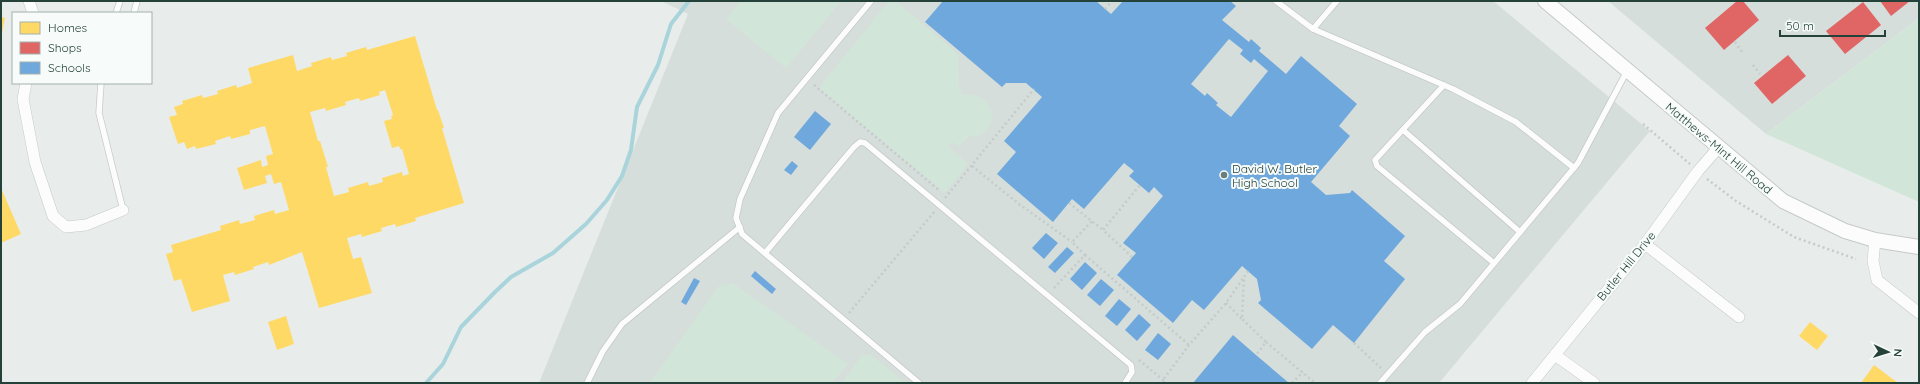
<svg xmlns="http://www.w3.org/2000/svg" width="1920" height="384" viewBox="0 0 1920 384" font-family="Quicksand,sans-serif">
  <style>
    .built { fill: #d6dedb }
    .green { fill: #d1e6d8 }
    .homes { fill: #ffd966; fill-rule: evenodd }
    .shops { fill: #e06666 }
    .schools { fill: #6fa8dc; fill-rule: evenodd }
    .lines { fill: none; stroke-linecap: round; stroke-linejoin: round }
    .stream { stroke: #a9d4db; stroke-width: 4 }
    .service-casing { stroke: #c5cac8; stroke-width: 7 }
    .minor-casing { stroke: #c5cac8; stroke-width: 12 }
    .tertiary-casing { stroke: #c5cac8; stroke-width: 16 }
    .path { stroke: #c3ccca; stroke-width: 2.5; stroke-dasharray: 2 3; stroke-linecap: butt }
    .service { stroke: #fcfcfc; stroke-width: 5.5 }
    .minor { stroke: #fcfcfc; stroke-width: 11 }
    .tertiary { stroke: #fcfcfc; stroke-width: 14 }
    .poi-dot { fill: #697e78; stroke: #f7fbf9; stroke-width: 1.5 }
    .labels { text-anchor: middle; dominant-baseline: central; stroke-width: 4; stroke-linejoin: round; paint-order: stroke }
    .street-label { font-size: 12px; fill: #24423a; stroke: #f7fbf9 }
    .poi-label { font-size: 12px; fill: #24423a; stroke: #f7fbf9; text-anchor: start }
  </style>
  <rect width="100%" height="100%" fill="#e8edeb"/>
  <g class="built">
    <path d="M 661,1 L 1493,1 L 1650,131 L 1439,383 L 539,383 L 688,14 Z"/>
    <path d="M 1608,1 L 1919,1 L 1919,18 L 1766,134 Z"/>
  </g>
  <g class="green">
    <path d="M 741,1 L 841,1 L 786,68 L 726,19 Z"/>
    <path d="M 889,1 L 896,1 L 960,56 L 958,59 L 959,90 L 963,95 C 1000,90 1000,139 970,136 L 959,146 L 952,142 L 948,146 L 968,164 L 945,193 L 819,88 Z"/>
    <path d="M 1919,18 L 1919,202 L 1766,134 Z"/>
    <path d="M 732,283 L 848,364 L 832,383 L 650,383 L 719,286 Z"/>
    <path d="M 870,354 L 905,383 L 842,383 L 862,355 L 867,356 Z"/>
  </g>
  <g class="homes">
    <path d="M 1,17 L 5,18 L 2,33 L 1,32 Z"/>
    <path d="M 415,36 L 437,110 L 438,110 L 444,128 L 442,128 L 464,203 L 415,218 L 416,221 L 396,227 L 395,224 L 381,228 L 382,231 L 362,237 L 361,234 L 347,238 L 353,259 L 361,257 L 372,293 L 319,308 L 302,252 L 269,265 L 268,262 L 253,267 L 254,269 L 235,275 L 234,272 L 223,275 L 230,301 L 192,312 L 181,279 L 174,281 L 166,254 L 173,252 L 171,245 L 221,230 L 220,226 L 239,220 L 240,224 L 255,220 L 254,216 L 274,210 L 275,214 L 289,210 L 281,182 L 274,184 L 271,174 L 265,176 L 267,183 L 244,190 L 237,168 L 261,160 L 262,167 L 268,165 L 266,156 L 273,154 L 265,126 L 250,130 L 250,134 L 231,139 L 230,136 L 215,141 L 216,144 L 196,149 L 195,146 L 187,149 L 184,142 L 178,144 L 169,117 L 177,115 L 174,107 L 183,104 L 182,101 L 202,95 L 203,98 L 218,94 L 217,91 L 236,85 L 237,88 L 252,83 L 248,68 L 293,55 L 297,71 L 312,66 L 311,63 L 331,57 L 332,60 L 347,56 L 346,53 L 366,47 L 367,50 ZM 385,90 L 393,115 L 391,116 L 392,119 L 384,121 L 392,148 L 399,146 L 400,149 L 402,149 L 409,174 L 403,176 L 402,172 L 382,178 L 383,182 L 369,186 L 368,182 L 348,188 L 349,192 L 334,196 L 326,167 L 328,167 L 320,141 L 318,141 L 310,112 L 325,108 L 326,111 L 346,105 L 345,102 L 359,98 L 360,101 L 380,95 L 379,92 Z"/>
    <path d="M 1,188 L 21,234 L 1,243 Z"/>
    <path d="M 286,316 L 294,344 L 277,350 L 268,322 Z"/>
    <path d="M 1810,322 L 1828,336 L 1817,350 L 1799,336 Z"/>
    <path d="M 1874,365 L 1898,383 L 1861,383 Z"/>
  </g>
  <g class="shops">
    <path d="M 1737,1 L 1743,1 L 1759,20 L 1724,50 L 1705,28 Z"/>
    <path d="M 1880,1 L 1910,1 L 1891,16 Z"/>
    <path d="M 1863,2 L 1881,25 L 1845,54 L 1826,31 Z"/>
    <path d="M 1788,55 L 1806,76 L 1772,104 L 1754,83 Z"/>
  </g>
  <g class="schools">
    <path d="M 943,1 L 1096,1 L 1111,14 L 1123,1 L 1230,1 L 1236,6 L 1222,20 L 1249,42 L 1251,39 L 1261,48 L 1259,51 L 1286,74 L 1301,56 L 1357,104 L 1339,126 L 1350,136 L 1311,182 L 1326,195 L 1350,193 L 1352,190 L 1405,236 L 1384,261 L 1405,279 L 1354,343 L 1333,325 L 1312,349 L 1258,303 L 1261,300 L 1257,279 L 1242,266 L 1204,310 L 1192,300 L 1173,323 L 1117,275 L 1136,253 L 1123,243 L 1163,196 L 1154,187 L 1149,193 L 1129,176 L 1134,171 L 1124,163 L 1084,209 L 1072,199 L 1053,222 L 997,174 L 1016,152 L 1004,141 L 1042,97 L 1026,83 L 1006,83 L 1002,87 L 925,22 ZM 1229,39 L 1243,50 L 1240,54 L 1251,63 L 1254,59 L 1268,71 L 1231,117 L 1216,105 L 1218,103 L 1207,93 L 1205,96 L 1191,84 Z"/>
    <path d="M 815,111 L 831,124 L 810,150 L 794,137 Z"/>
    <path d="M 792,161 L 798,166 L 791,175 L 784,170 Z"/>
    <path d="M 1046,233 L 1058,243 L 1044,259 L 1032,248 Z"/>
    <path d="M 1067,247 L 1074,253 L 1055,273 L 1048,267 Z"/>
    <path d="M 1085,262 L 1097,273 L 1082,290 L 1070,279 Z"/>
    <path d="M 755,271 L 776,289 L 772,294 L 751,276 Z"/>
    <path d="M 694,278 L 700,281 L 686,305 L 681,302 Z"/>
    <path d="M 1101,279 L 1114,290 L 1100,306 L 1087,295 Z"/>
    <path d="M 1119,299 L 1131,309 L 1117,326 L 1105,316 Z"/>
    <path d="M 1139,314 L 1151,325 L 1137,341 L 1125,330 Z"/>
    <path d="M 1158,333 L 1171,344 L 1158,360 L 1145,350 Z"/>
    <path d="M 1233,335 L 1256,355 L 1289,383 L 1193,383 Z"/>
  </g>
  <g class="lines">
    <path class="stream" d="M 426,383 L 443,364 L 461,327 L 495,292 L 511,277 L 553,253 L 586,224 L 607,200 L 622,176 L 631,150 L 637,107 L 658,65 L 671,24 L 689,1"/>
    <defs>
      <g id="service">
        <path d="M 871,1 L 778,113 L 740,199 L 736,218 L 742,234 L 919,383"/>
        <path d="M 1276,1 L 1313,29 L 1453,89 L 1516,122 L 1574,168"/>
        <path d="M 116,13 L 120,1"/>
        <path d="M 134,13 L 137,1"/>
        <path d="M 1313,29 L 1337,1"/>
        <path d="M 101,83 L 99,113 L 123,210"/>
        <path d="M 1444,85 L 1375,160 L 1377,166 L 1494,263"/>
        <path d="M 1403,130 L 1520,232"/>
        <path d="M 765,253 L 854,147 L 860,142 L 865,143 L 1131,365 L 1132,372 L 1125,383"/>
        <path d="M 587,383 L 603,351 L 622,324 L 740,227"/>
        <path d="M 1380,383 L 1425,332 L 1460,304 L 1578,163 L 1627,71"/>
      </g>
      <g id="minor">
        <path d="M 29,1 L 33,13"/>
        <path d="M 26,83 L 23,99 L 35,162 L 53,216 L 66,227 L 86,225 L 123,210"/>
        <path d="M 1875,240 L 1873,261 L 1877,280 L 1919,313"/>
        <path d="M 1645,244 L 1739,317"/>
        <path d="M 1555,355 L 1594,383"/>
        <path d="M 1532,383 L 1645,244 L 1698,171 L 1719,147"/>
      </g>
      <path id="tertiary" d="M 1545,1 L 1783,201 L 1845,231 L 1875,240 L 1919,247"/>
    </defs>
    <use href="#service" class="service-casing"/>
    <use href="#minor" class="minor-casing"/>
    <use href="#tertiary" class="tertiary-casing"/>
    <g class="path">
      <path d="M 1853,1 L 1854,3"/>
      <path d="M 1105,9 L 1112,1"/>
      <path d="M 1735,42 L 1742,52"/>
      <path d="M 1753,65 L 1760,74"/>
      <path d="M 814,85 L 940,191"/>
      <path d="M 1643,124 L 1690,164"/>
      <path d="M 972,166 L 1019,204 L 1072,242"/>
      <path d="M 1707,179 L 1736,201 L 1794,237 L 1856,259"/>
      <path d="M 945,198 L 1034,89"/>
      <path d="M 1069,203 L 1103,230"/>
      <path d="M 1085,255 L 1189,345"/>
      <path d="M 1132,257 L 1103,230 L 1140,185"/>
      <path d="M 1248,271 L 1244,277 L 1242,319 L 1266,342 L 1256,355"/>
      <path d="M 1054,288 L 1085,255 L 1072,242 L 1092,221"/>
      <path d="M 1226,303 L 1242,319"/>
      <path d="M 849,313 L 935,211"/>
      <path d="M 1266,342 L 1315,383"/>
      <path d="M 1354,343 L 1381,368"/>
      <path d="M 1139,360 L 1163,380 L 1161,383"/>
      <path d="M 1164,383 L 1163,380 L 1189,345 L 1226,303 L 1244,277"/>
      <path d="M 1292,383 L 1303,372"/>
    </g>
    <use href="#service" class="service"/>
    <use href="#minor" class="minor"/>
    <use href="#tertiary" class="tertiary"/>
  </g>
  <circle class="poi-dot" cx="1224" cy="175" r="4"/>
  <g class="labels">
    <g class="street-label">
      <text transform="translate(1719 148) rotate(40)">Matthews-Mint Hill Road</text>
      <text transform="translate(1626 266) rotate(-51)">Butler Hill Drive</text>
    </g>
    <g class="poi-label">
      <text x="1232" y="168">David W. Butler<tspan x="1232" dy="14">High School</tspan></text>
    </g>
  </g>
  <rect width="1920" height="384" fill="none" stroke="#24423a" stroke-width="4"/>
  <rect x="12" y="12" width="140" height="72" fill="#f7fbf9" stroke="#a3b1ad"/>
  <rect x="20" y="22" width="20" height="12" fill="#ffd966" stroke="#a3b1ad"/>
  <text x="48" y="32" font-size="12" fill="#24423a">Homes</text>
  <rect x="20" y="42" width="20" height="12" fill="#e06666" stroke="#a3b1ad"/>
  <text x="48" y="52" font-size="12" fill="#24423a">Shops</text>
  <rect x="20" y="62" width="20" height="12" fill="#6fa8dc" stroke="#a3b1ad"/>
  <text x="48" y="72" font-size="12" fill="#24423a">Schools</text>
  <g transform="translate(1888 352) rotate(94)" stroke="#f7fbf9" stroke-width="3" paint-order="stroke">
  <path d="M0-3L7 15L0 10L-7 15Z" fill="#24423a"/>
  <text y="-6" font-size="11" font-weight="bold" text-anchor="middle" fill="#24423a">N</text>
  </g>
  <path d="M1780 30v6h105v-6" fill="none" stroke="#24423a" stroke-width="2"/>
  <text x="1786" y="30" font-size="12" fill="#24423a" stroke="#f7fbf9" stroke-width="3" paint-order="stroke">50 m</text>
</svg>
